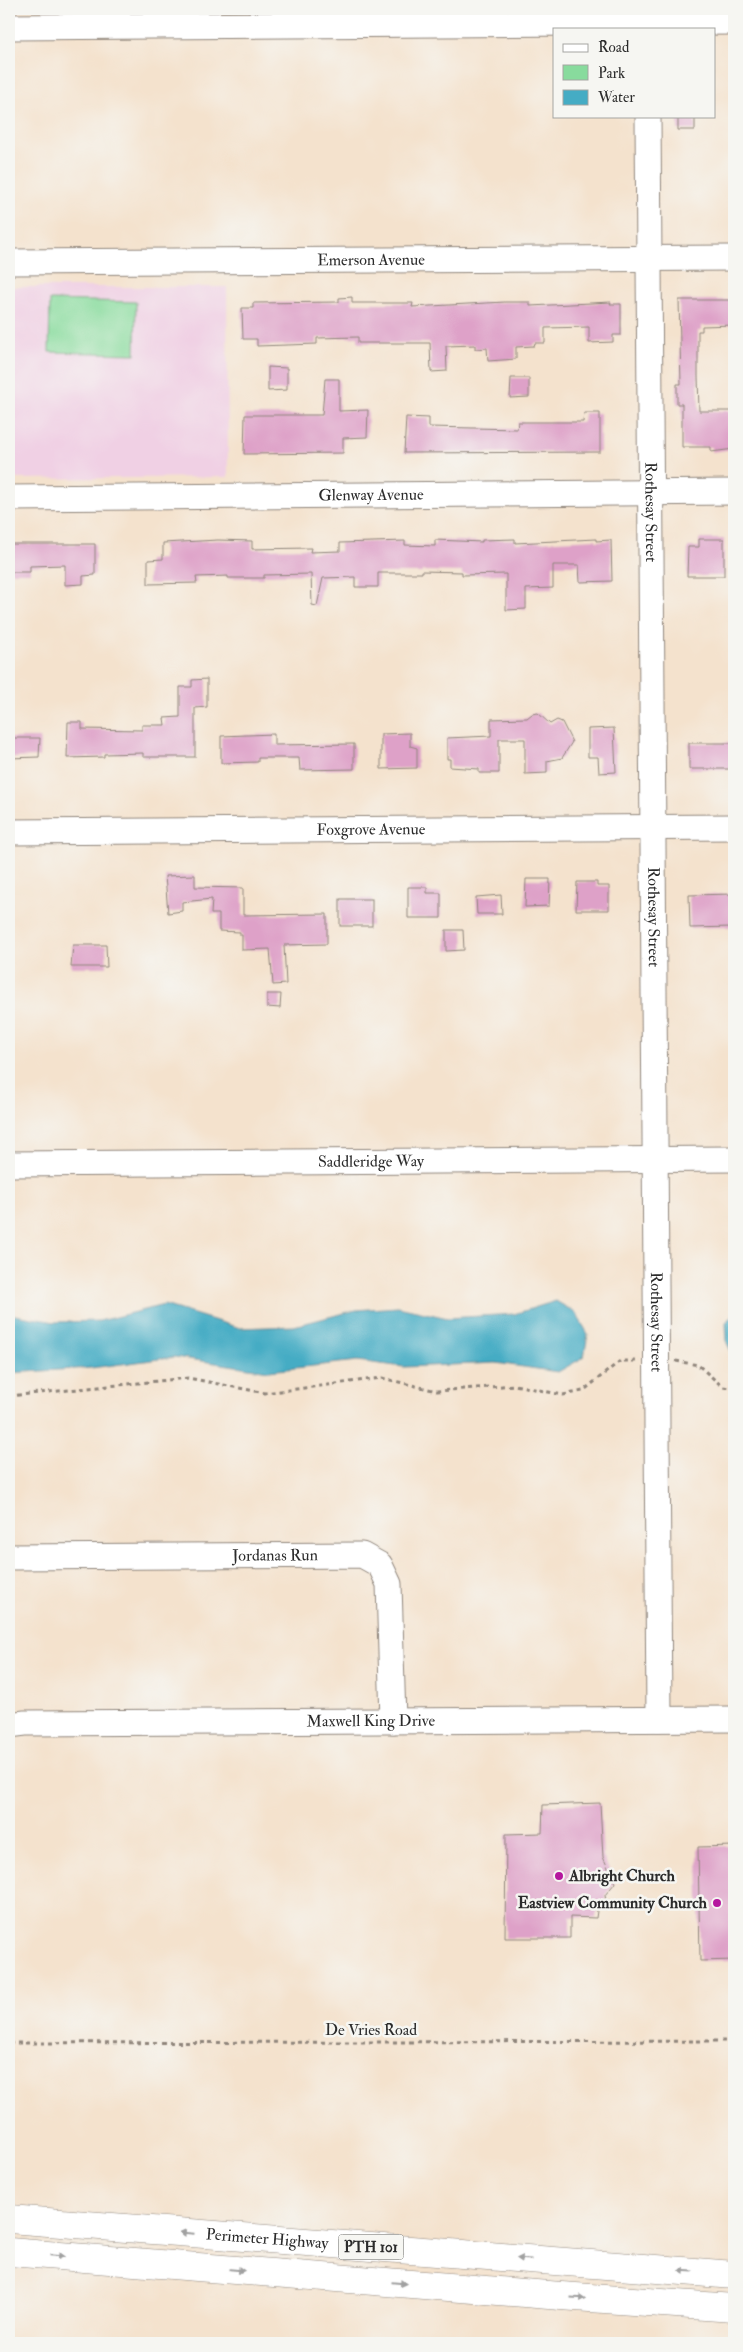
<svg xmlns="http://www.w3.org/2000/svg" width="743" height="2352" viewBox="0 0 743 2352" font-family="'IM FELL Double Pica',serif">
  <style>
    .built { fill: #f0d0e4 }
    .green { fill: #88db9d; stroke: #5a8364 }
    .water { fill: #45acc4; stroke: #386c78 }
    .building { fill: #dea1c8 }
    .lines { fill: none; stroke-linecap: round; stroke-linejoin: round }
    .minor-casing { stroke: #90867c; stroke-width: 27 }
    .highway-casing { stroke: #90867c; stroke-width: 29 }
    .path { stroke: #90867c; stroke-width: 3; stroke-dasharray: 4 4; stroke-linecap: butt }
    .minor { stroke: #fff; stroke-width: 25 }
    .highway { stroke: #fff; stroke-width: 28 }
    .oneway { fill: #a0a0a0 }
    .poi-dot { fill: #b5179e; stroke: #f6f6f2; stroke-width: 2 }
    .labels { text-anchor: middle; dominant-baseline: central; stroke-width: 5; stroke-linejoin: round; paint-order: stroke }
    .shield { fill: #f6f6f2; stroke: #686867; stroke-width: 1 }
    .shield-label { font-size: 15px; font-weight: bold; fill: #2b2b2b }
    .street-label { font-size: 16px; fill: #2b2b2b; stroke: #f6f6f2 }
    .poi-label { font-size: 16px; font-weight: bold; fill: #2b2b2b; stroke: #f6f6f2; text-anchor: start }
  </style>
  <rect width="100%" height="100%" fill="#f6f6f2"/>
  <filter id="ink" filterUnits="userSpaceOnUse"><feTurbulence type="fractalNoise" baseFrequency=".02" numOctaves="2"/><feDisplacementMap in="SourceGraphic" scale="10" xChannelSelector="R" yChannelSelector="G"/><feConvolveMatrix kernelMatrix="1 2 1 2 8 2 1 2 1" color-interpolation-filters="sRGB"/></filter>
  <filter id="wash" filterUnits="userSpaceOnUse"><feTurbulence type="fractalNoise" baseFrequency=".0096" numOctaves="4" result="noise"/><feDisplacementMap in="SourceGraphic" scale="20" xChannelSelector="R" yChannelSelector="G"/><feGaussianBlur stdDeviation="1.12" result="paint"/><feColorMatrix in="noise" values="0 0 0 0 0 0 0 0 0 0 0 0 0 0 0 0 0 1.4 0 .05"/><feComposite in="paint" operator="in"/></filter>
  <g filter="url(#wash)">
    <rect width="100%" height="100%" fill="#f4e2cd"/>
    <path class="built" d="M 9,287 L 227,287 L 228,477 L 9,479 Z"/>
    <path class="green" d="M 50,300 L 136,302 L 135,354 L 49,352 Z"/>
    <g class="water">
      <path d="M 556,1301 L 576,1313 L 588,1334 L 584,1357 L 558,1372 L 496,1363 L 404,1367 L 357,1361 L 269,1371 L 175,1357 L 91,1368 L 9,1373 L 9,1314 L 55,1322 L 99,1321 L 164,1305 L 240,1328 L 294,1326 L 356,1310 L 398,1307 L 448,1318 L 514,1314 Z"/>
      <path d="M 734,1314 L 734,1357 L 727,1343 L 726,1322 Z"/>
    </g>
    <g id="blocks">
      <g class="building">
        <path d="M 695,116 L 695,130 L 678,130 L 678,117 Z"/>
        <path d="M 352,297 L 352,303 L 413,303 L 412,307 L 505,302 L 530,302 L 530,306 L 611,302 L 610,304 L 621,304 L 621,335 L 613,335 L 613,342 L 589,343 L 589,327 L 545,328 L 545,343 L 535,343 L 534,346 L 516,347 L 516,359 L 488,361 L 487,348 L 475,349 L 475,345 L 446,346 L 447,371 L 431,372 L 430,343 L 358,343 L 358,337 L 317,338 L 317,344 L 257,346 L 257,339 L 243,339 L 242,308 L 253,308 L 253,303 L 339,302 L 339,298 Z"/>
        <path d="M 679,300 L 734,300 L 734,325 L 702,326 L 702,331 L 698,331 L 698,376 L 699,411 L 734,411 L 734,449 L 711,452 L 711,447 L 682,447 L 682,404 L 677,404 L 677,384 L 681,384 Z"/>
        <path d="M 268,367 L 287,368 L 287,390 L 268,391 Z"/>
        <path d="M 511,378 L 529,378 L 529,397 L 510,398 Z"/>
        <path d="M 325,379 L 339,379 L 339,411 L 368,410 L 367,437 L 343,438 L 343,453 L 244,454 L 245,415 L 322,415 Z"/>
        <path d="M 584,413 L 600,413 L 600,452 L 404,453 L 406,417 L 429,418 L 429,427 L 517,429 L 518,422 L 583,422 Z"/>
        <path d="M 515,539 L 515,543 L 596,539 L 596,541 L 611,540 L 612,581 L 580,582 L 579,565 L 553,565 L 553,588 L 526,589 L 526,609 L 506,610 L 506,574 L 462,575 L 462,572 L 422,571 L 422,573 L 378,573 L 378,587 L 355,587 L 355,577 L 323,578 L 317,606 L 312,605 L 311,574 L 264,575 L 264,578 L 228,578 L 228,576 L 196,577 L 197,583 L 148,584 L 148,560 L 163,559 L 163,543 L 218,540 L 252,541 L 252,549 L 311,548 L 310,552 L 340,551 L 340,543 L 405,541 L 405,545 L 435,546 L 435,540 L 482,542 L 482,540 Z"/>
        <path d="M 699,539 L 724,539 L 724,576 L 687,576 L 688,547 L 699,547 Z"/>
        <path d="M 9,544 L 95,544 L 95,575 L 83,576 L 83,584 L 65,585 L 65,565 L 30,566 L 30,572 L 9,572 Z"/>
        <path d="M 207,679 L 207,707 L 195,708 L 195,757 L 143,757 L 143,753 L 104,754 L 104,757 L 67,758 L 68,722 L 82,722 L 82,729 L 142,730 L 142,725 L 165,725 L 164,718 L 180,717 L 180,687 L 192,687 L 192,680 Z"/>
        <path d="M 538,713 L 550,724 L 557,720 L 562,722 L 572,742 L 562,758 L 547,761 L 547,773 L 525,774 L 525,739 L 499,739 L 499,773 L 479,773 L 479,769 L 450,767 L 450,759 L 447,759 L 447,738 L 491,736 L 491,719 L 527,718 L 532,714 Z"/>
        <path d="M 614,728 L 616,772 L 599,773 L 598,757 L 588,757 L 588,729 Z"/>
        <path d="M 410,733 L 410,746 L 417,748 L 417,768 L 381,769 L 381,734 Z"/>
        <path d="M 274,734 L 274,745 L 354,744 L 354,769 L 300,770 L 299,758 L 258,758 L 258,762 L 221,763 L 221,736 Z"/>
        <path d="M 9,738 L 40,738 L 39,757 L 9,758 Z"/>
        <rect x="689" y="743" width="45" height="26"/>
        <path d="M 195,875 L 195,887 L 243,888 L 243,915 L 327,914 L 327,944 L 284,945 L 286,984 L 273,985 L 270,949 L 242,950 L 242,935 L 240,935 L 240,932 L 219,931 L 219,914 L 211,914 L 212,899 L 182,902 L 182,911 L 168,913 L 165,876 Z"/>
        <path d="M 526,879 L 550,879 L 549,906 L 525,907 Z"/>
        <path d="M 577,882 L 597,882 L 597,886 L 609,886 L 609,910 L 576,910 Z"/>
        <path d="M 408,887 L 427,887 L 427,893 L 441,893 L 441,918 L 408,918 Z"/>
        <path d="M 734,894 L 734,918 L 732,918 L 732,927 L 690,928 L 689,895 Z"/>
        <path d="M 501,895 L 502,914 L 477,914 L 476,897 Z"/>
        <rect x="340" y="899" width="32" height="27"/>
        <path d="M 446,930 L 463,930 L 464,950 L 446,951 Z"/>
        <path d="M 73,945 L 106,945 L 107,967 L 71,967 Z"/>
        <path d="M 267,994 L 281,994 L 280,1008 L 267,1007 Z"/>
        <path d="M 600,1803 L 603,1857 L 615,1883 L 605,1895 L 606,1902 L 598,1904 L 596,1918 L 570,1917 L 570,1938 L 505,1938 L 506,1834 L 542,1833 L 543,1805 Z"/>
        <path d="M 734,1846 L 734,1960 L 700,1961 L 698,1847 Z"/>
      </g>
    </g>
  </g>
  <g filter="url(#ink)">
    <use href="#blocks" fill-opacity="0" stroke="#90867c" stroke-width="1"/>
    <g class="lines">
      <defs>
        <g id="minor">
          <path d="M 9,27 L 734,22"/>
          <path id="s1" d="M 648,116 L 659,1719"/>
          <path id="s2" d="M 9,262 L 734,258"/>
          <path id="s3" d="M 9,498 L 734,492"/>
          <path id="s4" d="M 9,832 L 734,827"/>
          <path id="s5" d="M 9,1164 L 734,1159"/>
          <path id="s6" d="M 9,1557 L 362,1555 L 380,1565 L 389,1584 L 393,1721"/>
          <path id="s7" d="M 9,1725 L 25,1723 L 734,1719"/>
        </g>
        <g id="highway">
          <path id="s8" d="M 9,2219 L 734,2275"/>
          <path d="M 9,2252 L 561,2296 L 734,2308"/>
        </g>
      </defs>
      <use href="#minor" class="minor-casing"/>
      <use href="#highway" class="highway-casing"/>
      <g class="path">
        <path d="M 676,1361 L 698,1365 L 723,1387 L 734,1389"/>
        <path d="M 9,1396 L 188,1378 L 265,1393 L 382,1378 L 437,1391 L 515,1385 L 563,1395 L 583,1391 L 620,1361 L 637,1361"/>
        <path d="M 9,2043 L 734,2041"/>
      </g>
      <use href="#minor" class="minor"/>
      <use href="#highway" class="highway"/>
    </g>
    <defs><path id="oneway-solid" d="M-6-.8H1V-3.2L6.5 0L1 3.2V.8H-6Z" transform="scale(1.25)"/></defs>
    <g class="oneway">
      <use href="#oneway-solid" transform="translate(187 2233) rotate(-175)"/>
      <use href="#oneway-solid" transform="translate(57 2256) rotate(5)"/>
      <use href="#oneway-solid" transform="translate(524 2259) rotate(-176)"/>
      <use href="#oneway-solid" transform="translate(237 2270) rotate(5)"/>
      <use href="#oneway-solid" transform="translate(686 2271) rotate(-176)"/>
      <use href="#oneway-solid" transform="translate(399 2283) rotate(5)"/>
      <use href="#oneway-solid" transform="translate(578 2298) rotate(4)"/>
    </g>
  </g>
  <g class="poi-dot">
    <circle cx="559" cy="1876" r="5"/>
    <circle cx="717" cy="1903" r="5"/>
  </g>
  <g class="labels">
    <rect class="shield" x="338.5" y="2234.5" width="65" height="25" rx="4"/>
    <g class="shield-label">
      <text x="371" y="2247">PTH 101</text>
    </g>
    <g class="street-label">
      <text stroke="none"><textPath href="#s2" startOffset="362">Emerson Avenue</textPath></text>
      <text stroke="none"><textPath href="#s3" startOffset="362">Glenway Avenue</textPath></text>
      <text stroke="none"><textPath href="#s1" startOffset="396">Rothesay Street</textPath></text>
      <text stroke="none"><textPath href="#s4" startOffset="362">Foxgrove Avenue</textPath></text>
      <text stroke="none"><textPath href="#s1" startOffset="801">Rothesay Street</textPath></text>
      <text stroke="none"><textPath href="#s5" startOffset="362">Saddleridge Way</textPath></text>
      <text stroke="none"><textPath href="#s1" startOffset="1206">Rothesay Street</textPath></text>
      <text stroke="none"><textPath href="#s6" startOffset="266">Jordanas Run</textPath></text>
      <text stroke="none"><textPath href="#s7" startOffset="362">Maxwell King Drive</textPath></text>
      <text x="371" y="2030">De Vries Road</text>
      <text stroke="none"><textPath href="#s8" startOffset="259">Perimeter Highway</textPath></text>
    </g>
    <g class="poi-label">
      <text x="569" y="1876">Albright Church</text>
      <text x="707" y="1903" text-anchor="end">Eastview Community Church</text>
    </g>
  </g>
  <rect width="743" height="2352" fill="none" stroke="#f6f6f2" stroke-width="30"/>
  <rect x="553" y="28" width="162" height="90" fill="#f6f6f2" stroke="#a5a5a2"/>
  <rect x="563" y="44" width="25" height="8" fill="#ffffff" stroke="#a5a5a2"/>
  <text x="598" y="52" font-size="15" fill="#2b2b2b">Road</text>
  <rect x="563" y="65" width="25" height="15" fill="#88db9d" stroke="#a5a5a2"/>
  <text x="598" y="78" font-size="15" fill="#2b2b2b">Park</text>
  <rect x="563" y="90" width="25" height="15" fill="#45acc4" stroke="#a5a5a2"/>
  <text x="598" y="102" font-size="15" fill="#2b2b2b">Water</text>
</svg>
